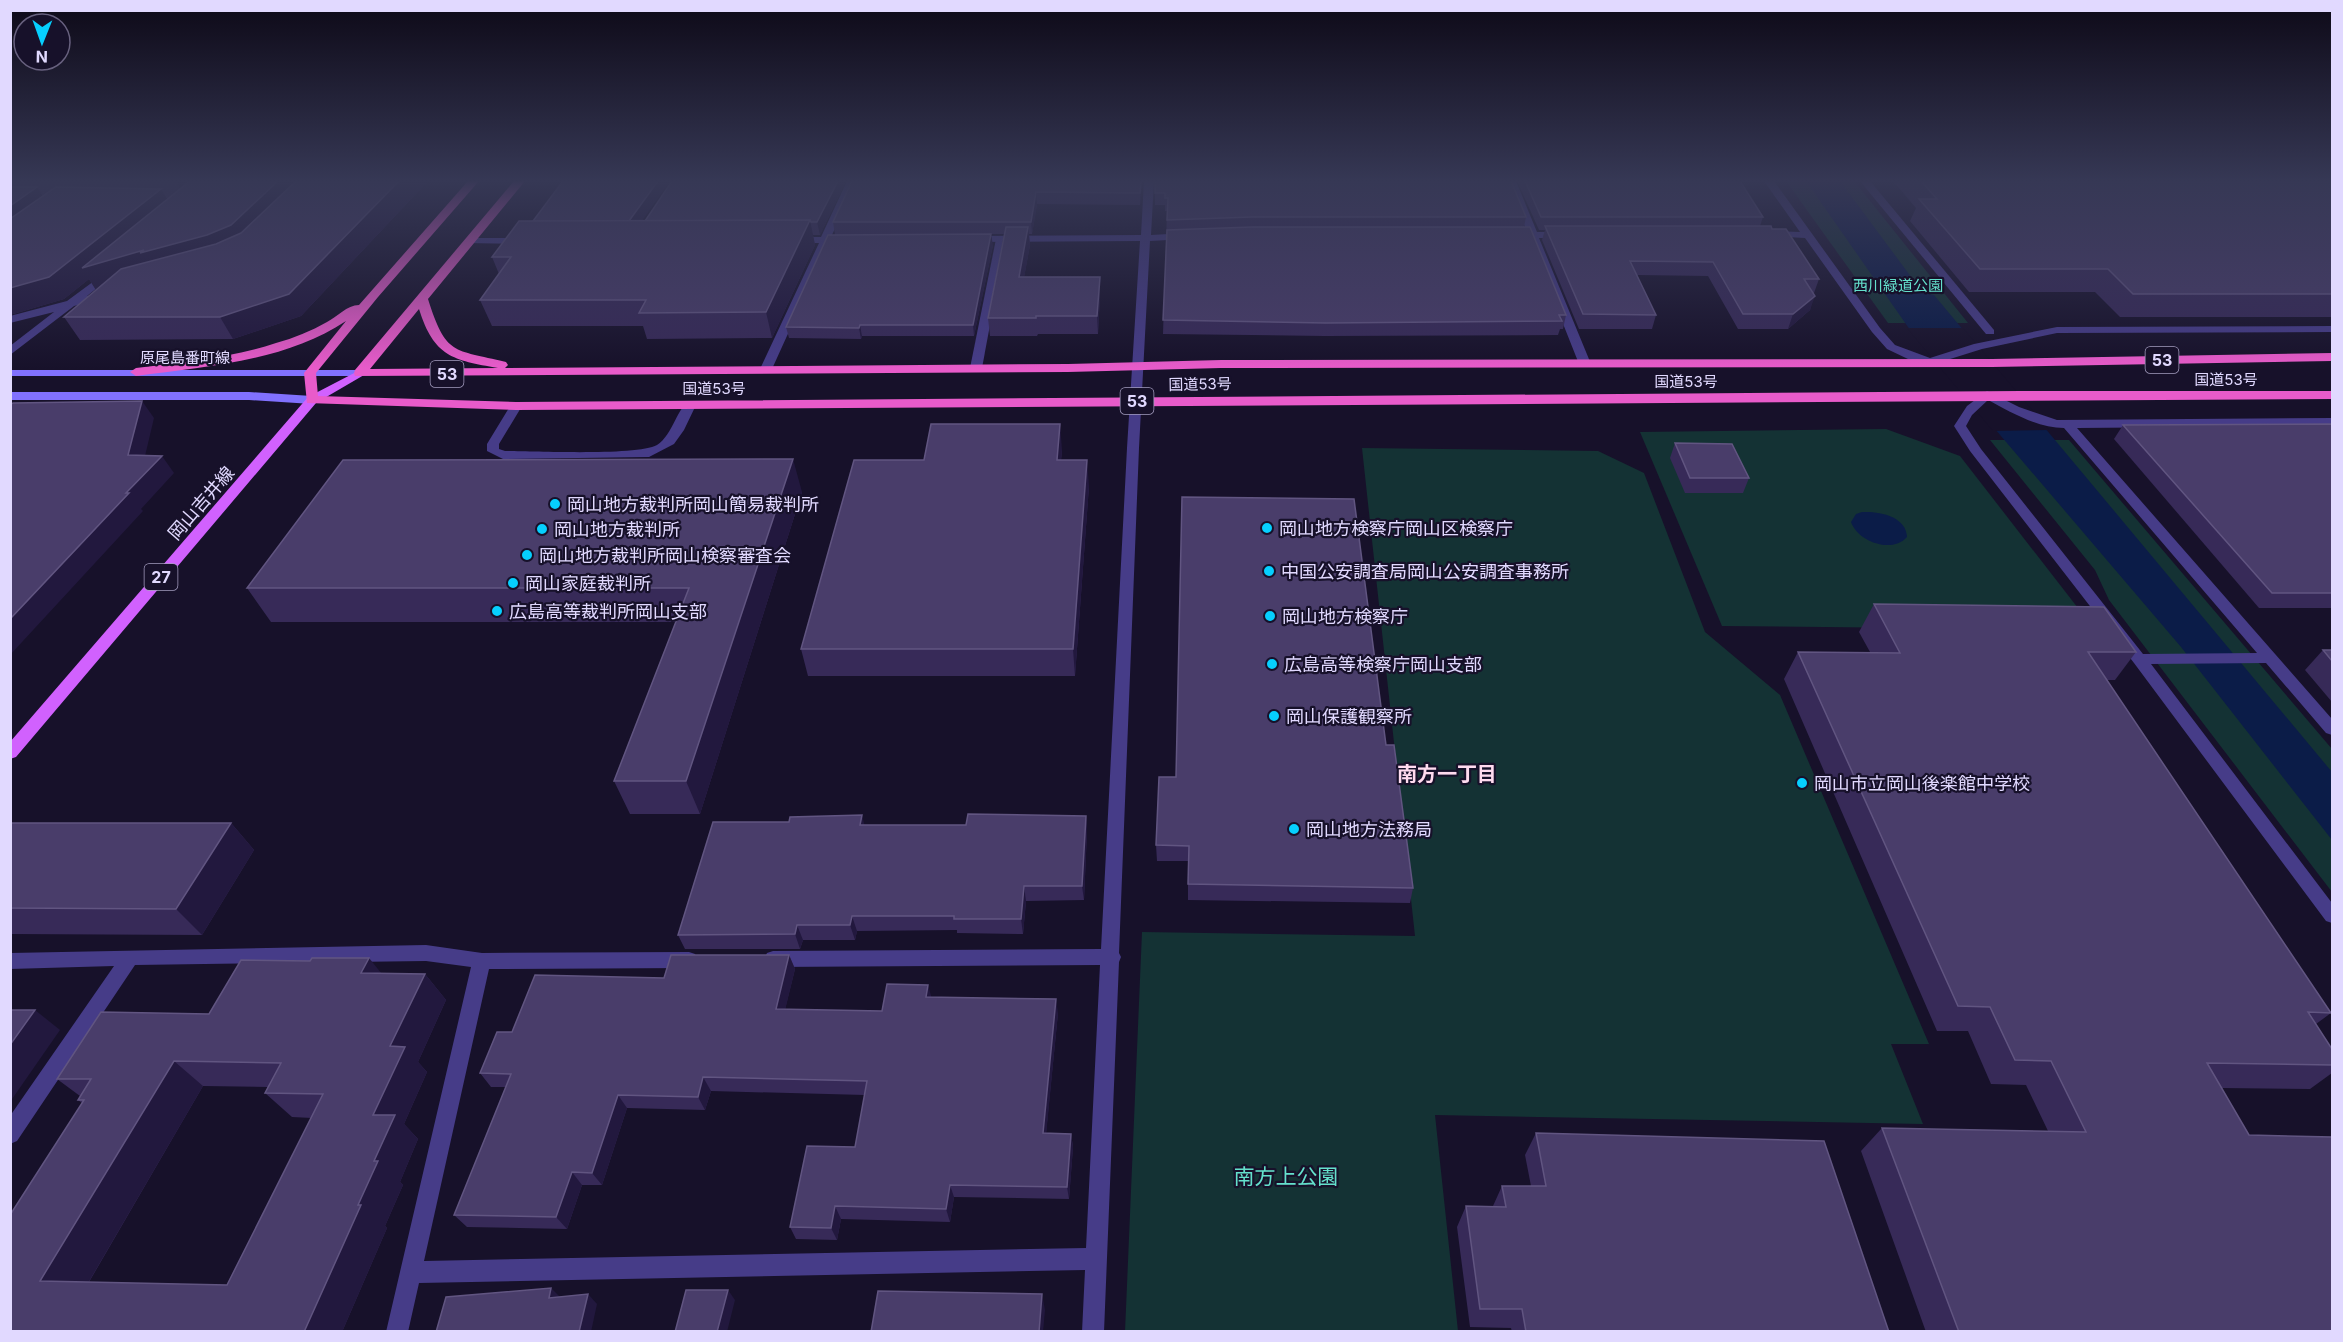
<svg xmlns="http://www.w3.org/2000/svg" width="2343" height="1342" viewBox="0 0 2343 1342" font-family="Inter,'Noto Sans JP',sans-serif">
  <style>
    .green { fill: #143234 }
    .water { fill: #0b1c48 }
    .pier { fill: #17112a }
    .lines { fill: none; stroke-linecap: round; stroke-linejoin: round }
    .service { fill: #463c88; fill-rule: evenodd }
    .pedestrian { fill: #463c88; fill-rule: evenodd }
    .minor { fill: #463c88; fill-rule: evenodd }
    .secondary { fill: #8171fe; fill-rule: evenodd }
    .primary { fill: #d161fe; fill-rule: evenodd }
    .trunk { fill: #e85bca; fill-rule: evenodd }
    .wall { fill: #372a58; fill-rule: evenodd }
    .shaded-wall { fill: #22183e }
    .building { fill: #493d6a; stroke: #615581; stroke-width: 1.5; fill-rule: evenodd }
    .poi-dot { fill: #06cffe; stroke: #17112a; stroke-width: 2 }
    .labels { text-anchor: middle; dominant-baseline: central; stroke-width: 4.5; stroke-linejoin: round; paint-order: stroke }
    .far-park-label { font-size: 15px; fill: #64e0cc; stroke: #17112a }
    .far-street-label { font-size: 15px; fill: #e1d9ff; stroke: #17112a }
    .shield { fill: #17112a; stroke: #a49dbf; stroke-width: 1.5 }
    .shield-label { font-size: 16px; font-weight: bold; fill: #e1d9ff }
    .street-label { font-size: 18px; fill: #e1d9ff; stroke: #17112a }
    .poi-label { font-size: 18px; fill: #e1d9ff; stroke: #17112a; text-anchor: start }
    .neighbourhood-label { font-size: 20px; font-weight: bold; fill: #ffdbef; stroke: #17112a }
    .near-park-label { font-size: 21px; fill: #64e0cc; stroke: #17112a }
  </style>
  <rect width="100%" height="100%" fill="#17112a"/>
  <g class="green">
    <path d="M 1786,181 L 1854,181 L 1968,323 L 1888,323 Z"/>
    <path d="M 1886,429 L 1960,456 L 2095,630 L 1722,626 L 1640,432 Z"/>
    <path d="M 1990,440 L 2069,440 L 2332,749 L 2332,892 L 2109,600 L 2095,570 Z"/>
    <path d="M 1362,448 L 1598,451 L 1644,473 L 1705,632 L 1780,695 L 1929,1044 L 1891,1044 L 1923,1124 L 1435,1115 L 1458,1331 L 1125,1332 L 1142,932 L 1415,936 Z"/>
  </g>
  <g class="water">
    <path d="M 1806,181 L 1840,181 L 1923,293 L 1934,295 L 2332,772 L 2332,840 L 2181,647 L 1908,327 Z"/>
    <path d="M 1862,512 C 1879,511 1906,516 1907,537 C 1892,554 1858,542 1851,522 L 1856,514 Z"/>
  </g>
  <path class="pier" d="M 1907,328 L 1963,328 L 2049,430 L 1993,431 Z"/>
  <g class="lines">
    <g class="service">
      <path d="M 1001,236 L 1006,239 L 982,368 L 976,371 L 970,368 L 996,239 Z"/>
      <path d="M 690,401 L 696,405 L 684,430 L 674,444 L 649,457 L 503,459 L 487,451 L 487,444 L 512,403 L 516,402 L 522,406 L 499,444 L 499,449 L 505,451 C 534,451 637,456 657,445 C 673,435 678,405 690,401 Z"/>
    </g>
    <path class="pedestrian" d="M 1860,181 L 1870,181 L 1994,330 L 1994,334 L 1986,334 Z"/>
    <g class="minor">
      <path d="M 847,181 L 857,181 L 831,237 L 847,237 L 852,240 L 847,243 L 829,243 L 772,369 L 770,371 L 762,371 L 760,369 L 819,243 L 796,243 L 791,240 L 796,237 L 821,237 Z"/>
      <path d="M 1144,181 L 1154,181 L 1151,235 L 1186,233 L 1191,236 L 1186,239 L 1150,241 L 1139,448 L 1119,953 L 1121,957 L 1119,962 L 1104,1332 L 1082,1332 L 1085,1270 L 419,1283 L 408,1332 L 386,1332 L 471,967 L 426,961 L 135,965 L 17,1141 L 10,1144 L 10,1116 L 114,966 L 10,969 L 10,953 L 426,945 L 482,953 L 689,952 L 695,954 L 698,960 L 695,966 L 689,968 L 489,969 L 424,1261 L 1086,1248 L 1100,965 L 773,967 L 767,965 L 764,959 L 767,953 L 773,951 L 1101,949 L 1127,448 L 1140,241 L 973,242 L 968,239 L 973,236 L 1141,235 Z"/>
      <path d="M 1506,181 L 1516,181 L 1537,232 L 1564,232 L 1569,235 L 1564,238 L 1539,238 L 1591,364 L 1589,366 L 1581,366 L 1579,364 L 1529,238 L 1513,238 L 1508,235 L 1513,232 L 1527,232 Z"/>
      <path d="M 1764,181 L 1774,181 L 1880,328 L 1895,345 L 1930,358 L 1974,344 L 2057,327 L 2332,326 L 2332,332 L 2057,333 L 1982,349 L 1931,365 L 1908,359 L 1887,349 L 1872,332 L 1805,238 L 1767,236 L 1767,232 L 1771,231 L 1800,232 Z"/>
      <path d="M 469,238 L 523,238 L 528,241 L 523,244 L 465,243 L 464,241 Z"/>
      <path d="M 109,270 L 114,273 L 113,275 L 87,296 L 107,293 L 107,297 L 74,306 L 10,355 L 10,346 L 54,312 L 10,323 L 10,316 L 67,301 Z"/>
      <path d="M 1987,391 L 2019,407 L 2057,420 L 2332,418 L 2332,426 L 2077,428 L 2332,719 L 2332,735 L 2326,733 L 2266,663 L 2151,664 L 2332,903 L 2332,923 L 2326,921 L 2134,663 L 1970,451 L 1954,426 L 1967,406 ZM 1988,400 C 2010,412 2038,428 2064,428 L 2257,653 L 2143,654 L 1981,449 L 1966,426 L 1972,415 Z"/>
    </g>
    <g class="secondary">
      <path d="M 10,370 L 360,370 L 366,373 L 360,376 L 10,376 Z"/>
      <path d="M 10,392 L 249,392 L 312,396 L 318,400 L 312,404 L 249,400 L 10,400 Z"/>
    </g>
    <path class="primary" d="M 360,370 L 364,371 L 364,375 L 316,403 L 16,757 L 10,759 L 10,742 L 308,397 Z"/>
    <g class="trunk">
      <path d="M 468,181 L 479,181 L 378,297 L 316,373 L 318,396 L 516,402 L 2020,391 L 2332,391 L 2332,399 L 516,410 L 307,403 L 304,373 L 346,321 C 286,361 206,367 136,376 L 130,372 L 136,368 C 183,362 231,358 276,343 C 294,338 311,331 327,322 C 337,317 347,305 359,305 Z"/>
      <path d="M 514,181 L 525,181 L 428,299 C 446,356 453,349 506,362 L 508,365 L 505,368 L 1068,364 L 1221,360 L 1992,359 L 2332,353 L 2332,361 L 1992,367 L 1221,368 L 1068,372 L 355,376 L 354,373 L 355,370 ZM 419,309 C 434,357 453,360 498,368 L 370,369 Z"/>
    </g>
  </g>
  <g class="wall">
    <path d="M 10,181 L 428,181 L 301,316 L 233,339 L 80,340 L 64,317 L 97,289 L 96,290 L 89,279 L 64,299 L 10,315 Z"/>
    <path d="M 846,181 L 820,235 L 813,235 L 815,245 L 772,338 L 647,339 L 643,326 L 492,326 L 480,300 L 499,274 L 492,257 L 642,221 Z"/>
    <path d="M 852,181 L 1142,181 L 1140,205 L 1037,204 L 1032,234 L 1029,234 L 1030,245 L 1024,277 L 1100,295 L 1098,334 L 1038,334 L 1037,336 L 990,336 L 988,318 L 1004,234 L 835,235 L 833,222 Z"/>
    <path d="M 1155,181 L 1526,217 L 1524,227 L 1566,315 L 1563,329 L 1560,329 L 1558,335 L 1325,336 L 1163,334 L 1167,211 L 1165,211 L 1165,205 L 1155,205 Z"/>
    <path d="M 1517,181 L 1740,181 L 1763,217 L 1760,226 L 1819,279 L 1814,293 L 1810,310 L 1788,329 L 1738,329 L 1708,276 L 1637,275 L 1656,315 L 1652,329 L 1579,329 L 1542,240 L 1545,230 L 1539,230 Z"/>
    <path d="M 1893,181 L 2332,181 L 2332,317 L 2120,317 L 2095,292 L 1969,292 L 1910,221 L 1916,208 Z"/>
    <path d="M 993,245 L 974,336 L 862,336 L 861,339 L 789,338 L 786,327 Z"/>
    <path d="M 2332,424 L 2332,608 L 2259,608 L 2114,439 L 2123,425 Z"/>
    <path d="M 1675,443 L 1749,478 L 1743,493 L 1685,493 L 1670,458 Z"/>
    <path d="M 1062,450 L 1061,460 L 1089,486 L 1075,676 L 808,676 L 801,649 L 924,460 Z"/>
    <path d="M 802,492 L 700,814 L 630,814 L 614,781 L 676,622 L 271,622 L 247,588 Z"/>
    <path d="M 1874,604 L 2136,652 L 2115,680 L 2107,680 L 2331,1013 L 2316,1024 L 2332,1049 L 2332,1073 L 2310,1089 L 2221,1088 L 2332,1332 L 1926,1332 L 1861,1151 L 1882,1128 L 2048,1131 L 2026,1085 L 1991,1084 L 1968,1031 L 1937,1031 L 1784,679 L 1798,652 L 1870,652 L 1859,632 Z"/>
    <path d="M 2323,650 L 2332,650 L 2332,702 L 2305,670 Z"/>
    <path d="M 1386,745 L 1413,888 L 1410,903 L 1188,900 L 1188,861 L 1157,861 L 1156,845 L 1176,777 Z"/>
    <path d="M 1086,816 L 1087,831 L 1084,900 L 1026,901 L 1023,934 L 957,933 L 957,930 L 857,931 L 855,940 L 803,940 L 800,949 L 685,949 L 678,935 L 864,825 L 966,825 Z"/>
    <path d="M 10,823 L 231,823 L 254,850 L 202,935 L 10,934 Z"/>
    <path d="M 789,955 L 795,969 L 785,1009 L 882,1011 L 931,997 L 1058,1013 L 1046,1133 L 1071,1134 L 1073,1147 L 1069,1199 L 954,1197 L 950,1222 L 841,1219 L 837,1240 L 796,1239 L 790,1227 L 855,1147 L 865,1095 L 711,1091 L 705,1110 L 627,1108 L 602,1185 L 582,1185 L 567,1229 L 467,1227 L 454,1215 L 506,1087 L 491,1087 L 480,1073 L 512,1032 L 664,978 Z"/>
    <path d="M 381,973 L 425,974 L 446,1000 L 418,1062 L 427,1072 L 404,1124 L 418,1139 L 400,1182 L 403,1185 L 385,1226 L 387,1228 L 342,1332 L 10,1332 L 82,1103 L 78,1100 L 80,1096 L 57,1079 L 209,1014 ZM 203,1086 L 268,1087 L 265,1093 L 292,1117 L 312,1118 L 227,1285 L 89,1282 Z"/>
    <path d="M 1536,1133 L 1889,1332 L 1512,1332 L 1511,1328 L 1470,1327 L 1457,1227 L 1466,1206 L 1493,1206 L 1502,1186 L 1531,1186 L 1525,1155 Z"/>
  </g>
  <g class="shaded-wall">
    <path d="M 176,181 L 209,181 L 186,200 Z"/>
    <path d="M 278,181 L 311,181 L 243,246 L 96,290 L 89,279 L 64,299 L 10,315 L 10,288 L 161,189 L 174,210 L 144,250 Z"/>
    <path d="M 399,181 L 428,181 L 301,316 L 233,339 L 220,317 Z"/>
    <path d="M 658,181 L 670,181 L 632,235 L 628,222 Z"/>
    <path d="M 838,181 L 846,181 L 820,235 L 817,222 Z"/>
    <path d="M 1141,181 L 1142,181 L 1140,205 L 1140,193 Z"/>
    <path d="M 37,187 L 50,208 L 10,238 L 10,206 Z"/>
    <path d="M 1036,192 L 1037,204 L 1032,234 L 1031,222 Z"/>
    <path d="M 810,220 L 815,245 L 772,338 L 766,312 Z"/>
    <path d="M 1028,227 L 1030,245 L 1021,295 L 1019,277 Z"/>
    <path d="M 991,234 L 993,245 L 974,336 L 973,325 Z"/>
    <path d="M 1100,277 L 1100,295 L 1098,334 L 1097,316 Z"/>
    <path d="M 1815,296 L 1810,310 L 1788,329 L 1793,314 Z"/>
    <path d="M 860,325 L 862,336 L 861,339 L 859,328 Z"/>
    <path d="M 142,401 L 154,418 L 141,473 L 128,455 Z"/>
    <path d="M 1060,424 L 1062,450 L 1059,486 L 1057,460 Z"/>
    <path d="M 162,456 L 174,473 L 141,509 L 143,511 L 10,655 L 10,619 L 126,493 Z"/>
    <path d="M 793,459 L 802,492 L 700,814 L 686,781 Z"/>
    <path d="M 1087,460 L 1089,486 L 1075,676 L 1073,649 Z"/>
    <path d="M 862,815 L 866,831 L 860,825 Z"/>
    <path d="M 1086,816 L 1087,831 L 1084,900 L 1082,886 Z"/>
    <path d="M 231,823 L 254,850 L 202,935 L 176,909 Z"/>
    <path d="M 1024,886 L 1026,901 L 1023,934 L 1021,919 Z"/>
    <path d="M 852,916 L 857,931 L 855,940 L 850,925 Z"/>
    <path d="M 797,925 L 803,940 L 800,949 L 795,934 Z"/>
    <path d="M 789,955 L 795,969 L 782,1023 L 776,1009 Z"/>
    <path d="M 369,958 L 391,985 L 361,973 Z"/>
    <path d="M 425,974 L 446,1000 L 418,1062 L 427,1072 L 404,1124 L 418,1139 L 400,1182 L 403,1185 L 385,1226 L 387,1228 L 342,1332 L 304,1332 L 358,1205 L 374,1161 L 373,1115 L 390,1046 Z"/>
    <path d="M 928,985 L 932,999 L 926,997 Z"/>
    <path d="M 1056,999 L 1058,1013 L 1045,1146 L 1043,1133 Z"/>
    <path d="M 35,1010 L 60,1030 L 10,1102 L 10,1045 Z"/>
    <path d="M 174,1061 L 203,1086 L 77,1302 L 40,1281 Z"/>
    <path d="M 703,1077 L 711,1091 L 705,1110 L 698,1097 Z"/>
    <path d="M 618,1095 L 627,1108 L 602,1185 L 592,1173 Z"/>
    <path d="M 1071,1134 L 1073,1147 L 1069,1199 L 1067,1187 Z"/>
    <path d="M 572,1172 L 582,1185 L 567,1229 L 556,1217 Z"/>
    <path d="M 950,1185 L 954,1197 L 950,1222 L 946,1209 Z"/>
    <path d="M 835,1206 L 841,1219 L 837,1240 L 831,1228 Z"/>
    <path d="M 551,1288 L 561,1298 L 549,1298 Z"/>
    <path d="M 728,1290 L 735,1300 L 727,1332 L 717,1332 Z"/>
    <path d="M 588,1294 L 597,1304 L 591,1332 L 579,1332 Z"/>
    <path d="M 1042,1294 L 1045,1310 L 1043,1332 L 1039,1332 Z"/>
  </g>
  <g class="building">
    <path d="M 190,181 L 278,181 L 231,225 L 207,235 L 140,253 L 144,250 L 82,268 Z"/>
    <path d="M 296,181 L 399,181 L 289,294 L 220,317 L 64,317 L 121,269 L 216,244 L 241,233 Z"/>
    <path d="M 563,181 L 658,181 L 629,221 L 533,221 Z"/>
    <path d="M 672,181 L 838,181 L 817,222 L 811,222 L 810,220 L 645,221 Z"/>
    <path d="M 852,181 L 1141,181 L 1140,193 L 1036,192 L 1031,222 L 833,222 Z"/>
    <path d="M 1155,181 L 1511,181 L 1526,217 L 1252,217 L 1167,220 L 1168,198 L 1165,198 L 1165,193 L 1155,193 Z"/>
    <path d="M 1525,181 L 1740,181 L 1763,217 L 1541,217 Z"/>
    <path d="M 1921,181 L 2332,181 L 2332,294 L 2133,294 L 2108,269 L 1980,269 L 1919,199 L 1937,199 Z"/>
    <path d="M 10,187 L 37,187 L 10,206 Z"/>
    <path d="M 56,187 L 161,189 L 49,277 L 10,288 L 10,219 Z"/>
    <path d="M 810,220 L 766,312 L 639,313 L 646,300 L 480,300 L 511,257 L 492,257 L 519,221 Z"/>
    <path d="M 1545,226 L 1771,226 L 1772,229 L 1786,229 L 1819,279 L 1804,279 L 1815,296 L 1793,314 L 1743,314 L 1713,262 L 1630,261 L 1656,315 L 1583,314 Z"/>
    <path d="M 1006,227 L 1028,227 L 1019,277 L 1100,277 L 1097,316 L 1036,316 L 1036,318 L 988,318 Z"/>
    <path d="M 1252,227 L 1530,227 L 1566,315 L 1559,315 L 1562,321 L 1326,323 L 1163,320 L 1167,230 Z"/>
    <path d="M 991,234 L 973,325 L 860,325 L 859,328 L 786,327 L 828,235 Z"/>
    <path d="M 142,401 L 128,455 L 162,456 L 126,493 L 129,493 L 10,619 L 10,405 L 13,403 Z"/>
    <path d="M 931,424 L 1060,424 L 1057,460 L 1087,460 L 1073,649 L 801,649 L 854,460 L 924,460 Z"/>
    <path d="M 2332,424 L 2332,593 L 2272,593 L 2123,425 Z"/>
    <path d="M 1675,443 L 1732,444 L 1749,478 L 1690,478 Z"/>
    <path d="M 793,459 L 686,781 L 614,781 L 689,588 L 247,588 L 343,460 Z"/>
    <path d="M 1182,497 L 1354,499 L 1386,745 L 1394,745 L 1413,888 L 1188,884 L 1189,846 L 1156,845 L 1159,777 L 1176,777 Z"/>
    <path d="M 1874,604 L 2104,607 L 2136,652 L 2088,652 L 2331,1013 L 2308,1012 L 2332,1049 L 2332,1065 L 2207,1063 L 2249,1135 L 2332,1137 L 2332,1332 L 1959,1332 L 1882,1128 L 2086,1132 L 2051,1061 L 2015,1060 L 1990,1007 L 1958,1006 L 1798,652 L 1900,653 Z"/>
    <path d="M 2323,650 L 2332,650 L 2332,661 Z"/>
    <path d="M 968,814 L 1086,816 L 1082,886 L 1024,886 L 1021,919 L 954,919 L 954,916 L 852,916 L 850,925 L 797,925 L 795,934 L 678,935 L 713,822 L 789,822 L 790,817 L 862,815 L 860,825 L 966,825 Z"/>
    <path d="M 10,823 L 231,823 L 176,909 L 10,908 Z"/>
    <path d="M 671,955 L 789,955 L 776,1009 L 882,1011 L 887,984 L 928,985 L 926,997 L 1056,999 L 1043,1133 L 1071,1134 L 1067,1187 L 950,1185 L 946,1209 L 835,1206 L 831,1228 L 790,1227 L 807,1146 L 855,1147 L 867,1081 L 703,1077 L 698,1097 L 618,1095 L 592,1173 L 572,1172 L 556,1217 L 454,1215 L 511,1074 L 480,1073 L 497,1032 L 512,1032 L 535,975 L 664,978 Z"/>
    <path d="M 312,958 L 369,958 L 361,973 L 425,974 L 390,1046 L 405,1047 L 373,1115 L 395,1115 L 374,1161 L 378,1161 L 358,1205 L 361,1205 L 304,1332 L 10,1332 L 10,1215 L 84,1100 L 78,1100 L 91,1079 L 57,1079 L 101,1012 L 209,1014 L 241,960 L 310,961 ZM 174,1061 L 281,1063 L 265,1093 L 323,1094 L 227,1285 L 40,1281 Z"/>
    <path d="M 10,1010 L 35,1010 L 10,1045 Z"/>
    <path d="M 1536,1133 L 1824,1141 L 1889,1332 L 1526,1332 L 1522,1309 L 1480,1309 L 1466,1206 L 1506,1207 L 1502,1186 L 1546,1186 Z"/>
    <path d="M 551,1288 L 549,1298 L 588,1294 L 579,1332 L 436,1332 L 446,1297 Z"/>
    <path d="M 686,1290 L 728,1290 L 717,1332 L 675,1332 Z"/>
    <path d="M 878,1291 L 1042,1294 L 1039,1332 L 871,1332 Z"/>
  </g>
  <linearGradient id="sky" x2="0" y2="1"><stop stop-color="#0d0917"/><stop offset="0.49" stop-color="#363855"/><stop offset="1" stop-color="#363855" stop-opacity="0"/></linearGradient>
  <rect width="2343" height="369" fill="url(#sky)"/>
  <g class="poi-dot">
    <circle cx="555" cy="504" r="6"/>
    <circle cx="1267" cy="528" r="6"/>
    <circle cx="542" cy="529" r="6"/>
    <circle cx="527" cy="555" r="6"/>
    <circle cx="1269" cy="571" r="6"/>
    <circle cx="513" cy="583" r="6"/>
    <circle cx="497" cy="611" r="6"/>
    <circle cx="1270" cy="616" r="6"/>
    <circle cx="1272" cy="664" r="6"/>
    <circle cx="1274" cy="716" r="6"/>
    <circle cx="1802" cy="783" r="6"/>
    <circle cx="1294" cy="829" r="6"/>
  </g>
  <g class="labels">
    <g class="far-park-label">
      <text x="1898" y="285">西川緑道公園</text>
    </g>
    <g class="far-street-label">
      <text x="185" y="357">原尾島番町線</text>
      <text x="2226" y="379">国道53号</text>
      <text x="1686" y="381">国道53号</text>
      <text transform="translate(1200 384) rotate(-1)">国道53号</text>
      <text x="714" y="388">国道53号</text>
    </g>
    <g class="shield">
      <rect x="2145.5" y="347" width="33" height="26" rx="4.5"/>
      <rect x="430.5" y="361" width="33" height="26" rx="4.5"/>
      <rect x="1120.5" y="388" width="33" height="26" rx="4.5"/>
      <rect x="144.5" y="564" width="33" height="26" rx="4.5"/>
    </g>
    <g class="shield-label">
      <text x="2162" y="360">53</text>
      <text x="447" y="374">53</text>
      <text x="1137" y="401">53</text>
      <text x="161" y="577">27</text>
    </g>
    <g class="street-label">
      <text transform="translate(201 503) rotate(-49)">岡山吉井線</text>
    </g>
    <g class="poi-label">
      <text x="567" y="504">岡山地方裁判所岡山簡易裁判所</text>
      <text x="1279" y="528">岡山地方検察庁岡山区検察庁</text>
      <text x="554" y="529">岡山地方裁判所</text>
      <text x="539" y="555">岡山地方裁判所岡山検察審査会</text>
      <text x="1281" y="571">中国公安調査局岡山公安調査事務所</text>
      <text x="525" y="583">岡山家庭裁判所</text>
      <text x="509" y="611">広島高等裁判所岡山支部</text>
      <text x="1282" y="616">岡山地方検察庁</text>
      <text x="1284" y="664">広島高等検察庁岡山支部</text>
      <text x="1286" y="716">岡山保護観察所</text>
      <text x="1814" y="783">岡山市立岡山後楽館中学校</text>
      <text x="1306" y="829">岡山地方法務局</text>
    </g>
    <g class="neighbourhood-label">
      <text x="1447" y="774">南方一丁目</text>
    </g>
    <g class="near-park-label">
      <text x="1286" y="1176">南方上公園</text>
    </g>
  </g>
  <rect width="2343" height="1342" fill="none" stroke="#e1d9ff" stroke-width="24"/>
  <g transform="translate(42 42) rotate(181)"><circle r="28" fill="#17112a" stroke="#68617f" stroke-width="1.5"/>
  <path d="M0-4.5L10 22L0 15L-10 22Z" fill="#06cffe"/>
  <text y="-9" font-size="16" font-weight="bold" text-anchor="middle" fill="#e1d9ff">N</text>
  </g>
</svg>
